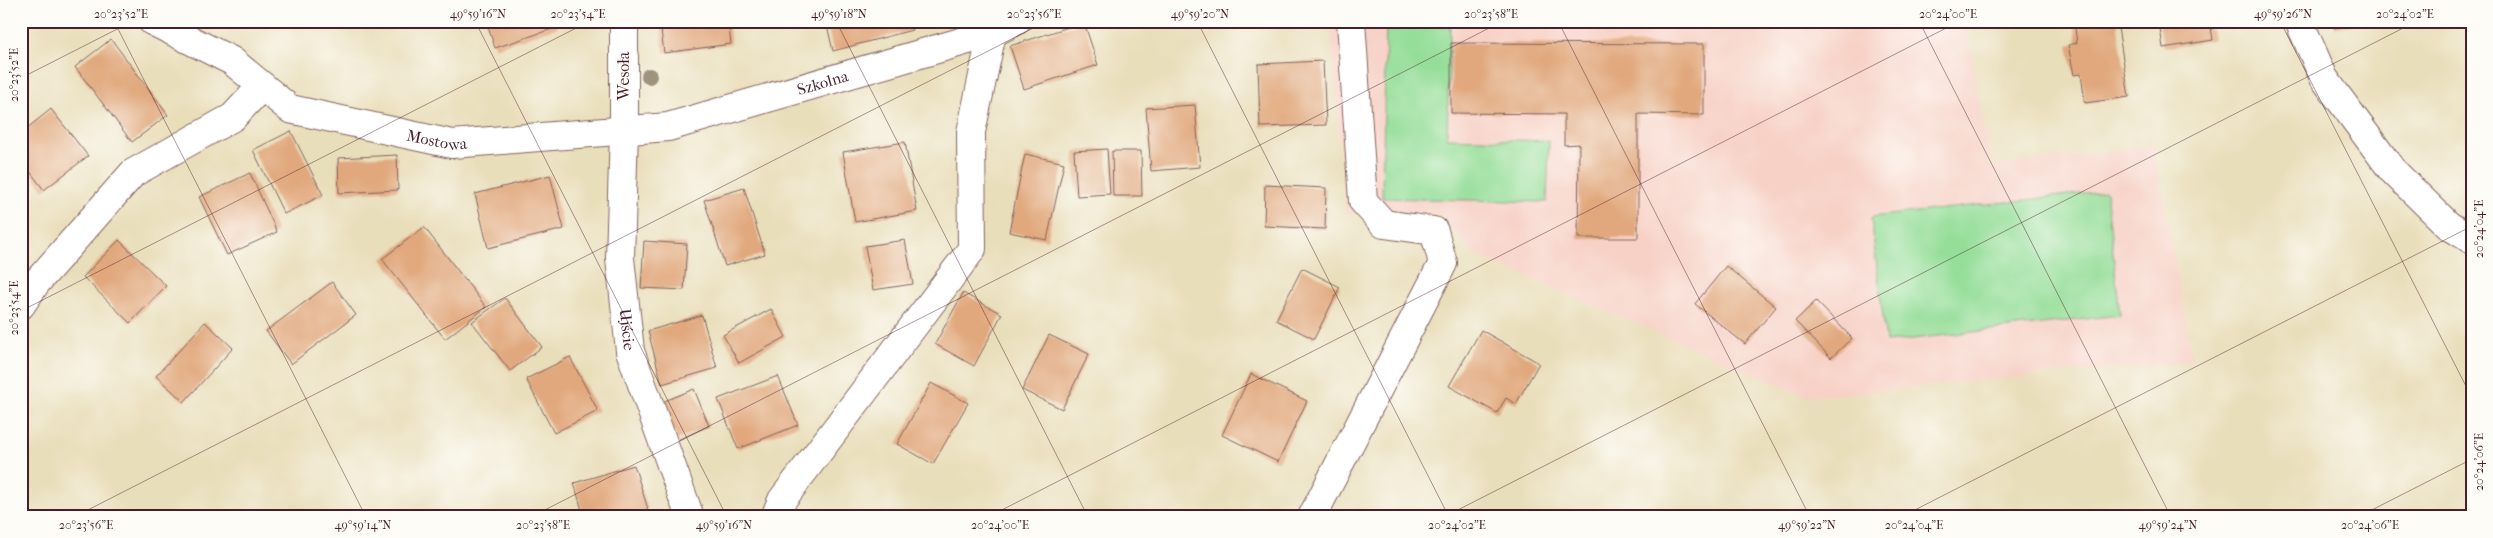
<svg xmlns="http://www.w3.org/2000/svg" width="2493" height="538" viewBox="0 0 2493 538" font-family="'IM FELL French Canon',serif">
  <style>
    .built { fill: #f7d1c6 }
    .green { fill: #95de99; stroke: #707e62 }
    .building { fill: #e1a87d }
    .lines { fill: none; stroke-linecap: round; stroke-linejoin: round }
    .minor-casing { stroke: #82625d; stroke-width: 30 }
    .minor { stroke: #fff; stroke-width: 28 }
    .tree { fill: #9e947e }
    .ticks { fill: none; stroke: #4a1f2b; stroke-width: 1; stroke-opacity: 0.45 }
    .labels { text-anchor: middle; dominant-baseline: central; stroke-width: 4; stroke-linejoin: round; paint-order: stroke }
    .street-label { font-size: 16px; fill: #4a1f2b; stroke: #fdfcf7 }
    .neatline { fill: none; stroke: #4a1f2b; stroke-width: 2 }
    .ticks-label { font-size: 12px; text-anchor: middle; fill: #4a1f2b }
  </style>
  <rect width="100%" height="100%" fill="#fdfcf7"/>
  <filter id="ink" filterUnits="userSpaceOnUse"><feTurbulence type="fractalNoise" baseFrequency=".02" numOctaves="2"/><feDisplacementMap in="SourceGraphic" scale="10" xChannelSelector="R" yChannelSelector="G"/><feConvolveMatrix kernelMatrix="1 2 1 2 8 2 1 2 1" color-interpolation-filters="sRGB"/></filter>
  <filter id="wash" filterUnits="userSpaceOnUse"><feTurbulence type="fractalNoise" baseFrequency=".0096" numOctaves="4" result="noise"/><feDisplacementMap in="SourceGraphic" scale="20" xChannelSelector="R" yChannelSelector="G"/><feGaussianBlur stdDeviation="1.12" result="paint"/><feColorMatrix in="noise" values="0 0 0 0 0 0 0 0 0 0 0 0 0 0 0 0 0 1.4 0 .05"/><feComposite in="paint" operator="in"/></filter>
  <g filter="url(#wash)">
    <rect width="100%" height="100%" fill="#e9deba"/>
    <path class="built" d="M 1330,21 L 1966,21 L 1991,166 L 2154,146 L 2193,361 L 1807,397 L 1475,255 L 1442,216 L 1346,214 Z"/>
    <g class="green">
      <path d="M 1386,25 L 1450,27 L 1447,138 L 1549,141 L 1547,202 L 1382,198 Z"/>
      <path d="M 2106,191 L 2120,315 L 1886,342 L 1871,217 Z"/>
    </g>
    <g id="blocks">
      <g class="building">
        <path d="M 486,21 L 556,21 L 558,27 L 495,48 Z"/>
        <path d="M 660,21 L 728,21 L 731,44 L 664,53 Z"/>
        <path d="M 826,21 L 910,21 L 912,30 L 833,51 Z"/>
        <path d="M 1191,21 L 1254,21 L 1254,24 L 1191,26 Z"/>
        <path d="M 2074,21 L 2117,21 L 2129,97 L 2085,103 L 2081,74 L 2074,75 L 2068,45 L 2077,43 Z"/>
        <path d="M 2159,21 L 2210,21 L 2213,40 L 2163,48 Z"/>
        <path d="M 2333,21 L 2367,21 L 2367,22 L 2334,28 Z"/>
        <path d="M 1084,22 L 1098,65 L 1024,89 L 1010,46 Z"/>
        <path d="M 111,39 L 168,115 L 132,142 L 75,67 Z"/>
        <path d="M 1451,43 L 1704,44 L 1704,115 L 1638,114 L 1638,238 L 1578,238 L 1579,144 L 1564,145 L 1564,114 L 1451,113 Z"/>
        <path d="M 1323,61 L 1326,125 L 1260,127 L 1258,64 Z"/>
        <path d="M 1195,105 L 1200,167 L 1151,171 L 1146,108 Z"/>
        <path d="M 51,109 L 88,156 L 44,190 L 21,160 L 21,133 Z"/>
        <path d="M 291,131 L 323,195 L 284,214 L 253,150 Z"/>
        <path d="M 905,142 L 917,211 L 855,222 L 843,152 Z"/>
        <path d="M 1107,149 L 1110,194 L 1077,196 L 1074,151 Z"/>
        <path d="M 1112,151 L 1141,151 L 1142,196 L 1113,196 Z"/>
        <path d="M 1025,154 L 1064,163 L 1047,240 L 1009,232 Z"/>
        <path d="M 397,155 L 398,190 L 339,193 L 338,158 Z"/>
        <path d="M 250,173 L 277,232 L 227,255 L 199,197 Z"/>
        <path d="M 550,175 L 564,229 L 488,248 L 475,194 Z"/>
        <path d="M 1265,185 L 1326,188 L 1325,229 L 1264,226 Z"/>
        <path d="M 744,188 L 765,254 L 725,266 L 704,200 Z"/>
        <path d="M 424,227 L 486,307 L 445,339 L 382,259 Z"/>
        <path d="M 119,240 L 166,286 L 130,323 L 83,277 Z"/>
        <path d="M 905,240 L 913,284 L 873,290 L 865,246 Z"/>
        <path d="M 644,241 L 687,244 L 684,290 L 641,288 Z"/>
        <path d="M 1726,266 L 1776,307 L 1745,344 L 1695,304 Z"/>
        <path d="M 1302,268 L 1340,287 L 1314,339 L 1276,320 Z"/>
        <path d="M 332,282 L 356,315 L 291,364 L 266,331 Z"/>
        <path d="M 963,293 L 1002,314 L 974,366 L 935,344 Z"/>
        <path d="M 505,298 L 542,347 L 510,371 L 472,322 Z"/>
        <path d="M 1816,301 L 1852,338 L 1831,358 L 1795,321 Z"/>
        <path d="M 771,309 L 786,337 L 739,363 L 723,335 Z"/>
        <path d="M 702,315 L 717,368 L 662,384 L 648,331 Z"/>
        <path d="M 205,322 L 233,348 L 184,402 L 156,376 Z"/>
        <path d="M 1481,330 L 1539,363 L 1516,404 L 1506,398 L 1497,413 L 1449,386 Z"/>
        <path d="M 1049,335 L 1089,354 L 1062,409 L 1022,390 Z"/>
        <path d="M 570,357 L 598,411 L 554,433 L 526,379 Z"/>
        <path d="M 1251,374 L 1307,401 L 1278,462 L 1222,435 Z"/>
        <path d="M 778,376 L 798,425 L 738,449 L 718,399 Z"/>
        <path d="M 931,383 L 968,403 L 933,464 L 897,444 Z"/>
        <path d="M 694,389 L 709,426 L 677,440 L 662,402 Z"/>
        <path d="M 634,465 L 648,509 L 623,517 L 584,517 L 574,483 Z"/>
        <path d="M 795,509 L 858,515 L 857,517 L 795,517 Z"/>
      </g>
    </g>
  </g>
  <g filter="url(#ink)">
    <use href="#blocks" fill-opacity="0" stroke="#82625d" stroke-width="1"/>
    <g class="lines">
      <defs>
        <g id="minor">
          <path id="s1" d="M 152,21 L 232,61 L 290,109 L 452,144 L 668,127 L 992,33 L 1016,21"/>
          <path id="s2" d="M 624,21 L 624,131 L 620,258 L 630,351 L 690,517"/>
          <path d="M 2299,21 L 2324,78 L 2392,170 L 2448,225 L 2472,240"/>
          <path d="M 21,305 L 36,283 L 133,173 L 233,117 L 262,86"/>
          <path d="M 775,517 L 782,500 L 972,249 L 971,132 L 992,33"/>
          <path d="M 1312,517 L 1443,263 L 1434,231 L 1384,224 L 1363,201 L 1351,21"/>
        </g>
      </defs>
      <use href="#minor" class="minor-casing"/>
      <use href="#minor" class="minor"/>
    </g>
    <circle class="tree" cx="649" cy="76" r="8"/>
  </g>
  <path class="ticks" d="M 114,21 L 366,517M 475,21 L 727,517M 836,21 L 1088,517M 1197,21 L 1449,517M 1558,21 L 1810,517M 1919,21 L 2171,517M 2280,21 L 2472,398M 21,78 L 133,21M 21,311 L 590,21M 74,517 L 1047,21M 531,517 L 1503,21M 988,517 L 1960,21M 1444,517 L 2417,21M 1901,517 L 2472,226M 2358,517 L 2472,459"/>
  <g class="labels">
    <g class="street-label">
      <text transform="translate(623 76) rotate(-90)">Wesoła</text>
      <text stroke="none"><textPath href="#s1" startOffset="708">Szkolna</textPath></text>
      <text stroke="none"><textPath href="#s1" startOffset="315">Mostowa</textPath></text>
      <text stroke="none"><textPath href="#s2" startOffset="309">Ujście</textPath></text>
    </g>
  </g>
  <rect width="2493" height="538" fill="none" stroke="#fdfcf7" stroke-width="55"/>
  <rect x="28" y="28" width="2438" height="482" class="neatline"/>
  <g class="ticks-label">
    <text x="121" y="18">20°23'52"E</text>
    <text x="478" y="18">49°59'16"N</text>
    <text x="578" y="18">20°23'54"E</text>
    <text x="839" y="18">49°59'18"N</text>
    <text x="1034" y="18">20°23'56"E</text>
    <text x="1200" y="18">49°59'20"N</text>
    <text x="1491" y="18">20°23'58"E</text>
    <text x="1948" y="18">20°24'00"E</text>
    <text x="2283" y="18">49°59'26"N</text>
    <text x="2405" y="18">20°24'02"E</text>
    <text transform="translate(14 75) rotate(-90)" y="4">20°23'52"E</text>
    <text transform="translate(2479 229) rotate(-90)" y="4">20°24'04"E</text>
    <text transform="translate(14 308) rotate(-90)" y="4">20°23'54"E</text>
    <text transform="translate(2479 462) rotate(-90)" y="4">20°24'06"E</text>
    <text x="86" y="529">20°23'56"E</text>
    <text x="363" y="529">49°59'14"N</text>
    <text x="543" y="529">20°23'58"E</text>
    <text x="724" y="529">49°59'16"N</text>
    <text x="1000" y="529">20°24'00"E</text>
    <text x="1457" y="529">20°24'02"E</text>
    <text x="1807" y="529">49°59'22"N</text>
    <text x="1914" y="529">20°24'04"E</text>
    <text x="2168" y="529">49°59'24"N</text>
    <text x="2370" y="529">20°24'06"E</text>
  </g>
</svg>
